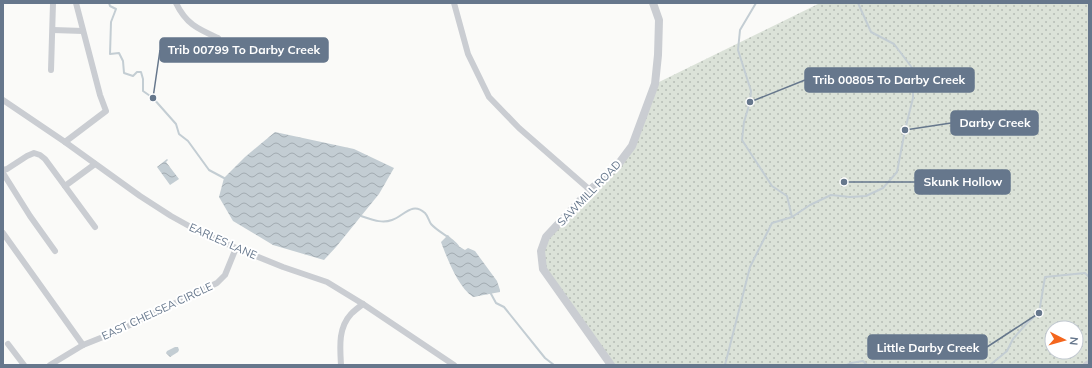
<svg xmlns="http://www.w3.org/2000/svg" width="1092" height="368" viewBox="0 0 1092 368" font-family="Mulish,sans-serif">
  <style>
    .park { fill: url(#park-dots); fill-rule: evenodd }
    .water { fill: url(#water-waves) }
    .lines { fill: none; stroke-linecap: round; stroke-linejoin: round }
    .stream { stroke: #c3cdd3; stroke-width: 2 }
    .minor { stroke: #cacdd2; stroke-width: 6 }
    .tertiary { stroke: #cacdd2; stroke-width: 8 }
    .labels { text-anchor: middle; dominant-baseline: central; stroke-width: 4; stroke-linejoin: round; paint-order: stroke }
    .street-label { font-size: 11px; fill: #66778c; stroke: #fff }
    .leader { fill: none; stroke: #66778c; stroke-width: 1.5 }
    .callout-dot { fill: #66778c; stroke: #fff; stroke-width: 1.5 }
    .callout { fill: #66778c; stroke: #66778c; stroke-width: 1.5 }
    .callout-label { font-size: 12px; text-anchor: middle; font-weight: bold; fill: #fff }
  </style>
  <defs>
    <pattern id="park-dots" width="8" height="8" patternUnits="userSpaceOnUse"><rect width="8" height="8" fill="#dbe2d8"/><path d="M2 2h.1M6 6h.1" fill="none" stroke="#b5bcb5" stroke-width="1.8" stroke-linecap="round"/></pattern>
    <pattern id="water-waves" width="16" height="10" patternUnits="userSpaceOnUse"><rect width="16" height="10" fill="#c3cdd3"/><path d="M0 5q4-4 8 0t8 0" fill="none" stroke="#a2abb1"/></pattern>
  </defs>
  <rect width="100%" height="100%" fill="#fafaf8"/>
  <path class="park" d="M 820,3 L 1089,3 L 1089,364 L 611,365 L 543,269 L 546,237 L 632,146 L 655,84 ZM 1052,328 L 1076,328 L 1076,352 L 1052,352 Z"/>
  <g class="water">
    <path d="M 275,132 L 354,149 L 394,168 L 379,194 L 336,247 L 324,260 L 273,245 L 233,221 L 219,197 L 224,178 L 245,157 Z"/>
    <path d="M 167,159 L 168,160 L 166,162 L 179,179 L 170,185 L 157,167 Z"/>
    <path d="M 448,235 L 455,244 L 465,250 L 468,248 L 475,251 L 497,281 L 500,290 L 500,292 L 473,297 C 458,287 447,258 441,242 Z"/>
    <path d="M 175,347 L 178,347 L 179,350 L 178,352 L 170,357 L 166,353 L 167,351 Z"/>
  </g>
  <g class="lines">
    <g class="stream">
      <path d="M 109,3 L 110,6 L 116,9 L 111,22 L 110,54 L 119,53 L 123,61 L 124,73 L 133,76 L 137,72 L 141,72 L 143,79 L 143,91 L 153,98 L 176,124 L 179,134 L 188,141 L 209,170 L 224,178"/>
      <path d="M 756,3 L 740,30 L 738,50 L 751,91 L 750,102 L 744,122 L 742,140 L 772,186 L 787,196 L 792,217"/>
      <path d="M 361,216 C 371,219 381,224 392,220 C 404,216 412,201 425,213 C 428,216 429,221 431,224 C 439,233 450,236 458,246"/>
      <path d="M 490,292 L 496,303 L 504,307 L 545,358 L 554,365"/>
      <path d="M 725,365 L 750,267 L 772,223 L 792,217 L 810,205 L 831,195 L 850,197 L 866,196 L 883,188 L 897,172 L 905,130 L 913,98 L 913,69 L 894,44 L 871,32 L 858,3"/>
      <path d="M 847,365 L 851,363 L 863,361 L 867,365"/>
      <path d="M 990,365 L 1007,351 L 1013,339 L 1027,323 L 1039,313 L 1045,277 L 1085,273 L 1089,277"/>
    </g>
    <g class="minor">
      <path d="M 176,3 C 186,24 198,29 218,38"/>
      <path d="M 454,3 L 468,54 L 489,97 L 519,128 L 590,190"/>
      <path d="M 53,30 L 83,31"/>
      <path d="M 51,70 L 53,3"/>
      <path d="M 3,100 L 65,142 L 140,196 L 171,216 L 198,231 L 236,248 L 283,267 L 327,282 L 363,304 L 454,365"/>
      <path d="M 65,142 L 106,111 L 100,95 L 76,3"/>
      <path d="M 3,170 L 7,169 L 27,156 L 34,153 L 40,155 L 45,159 L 95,227"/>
      <path d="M 3,173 L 30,216 L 55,251"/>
      <path d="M 65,186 L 95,164"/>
      <path d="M 3,233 L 83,345"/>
      <path d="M 8,344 L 24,365"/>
      <path d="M 50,365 L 83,345 L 113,333 L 217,283 L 225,275 L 236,248"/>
      <path d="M 341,365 C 340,347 338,328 351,314 C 355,310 359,307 363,304"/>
    </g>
    <g class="tertiary">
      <path d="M 611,365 L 543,269 L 541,251 L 546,237 L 590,190 L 617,166 L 632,146 L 655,84 L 658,55 L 659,20 L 653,3"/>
      <path d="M 1087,365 L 1089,364"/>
    </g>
  </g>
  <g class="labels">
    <g class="street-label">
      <text transform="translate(589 193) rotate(-46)">SAWMILL ROAD</text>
      <text transform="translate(223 241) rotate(24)">EARLES LANE</text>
      <text transform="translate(157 311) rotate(-25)">EAST CHELSEA CIRCLE</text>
    </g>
  </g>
  <path class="leader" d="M153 98L160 50M750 102L805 80M905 130L951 123M844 182L915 182M1039 313L987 347"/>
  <g class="callout-dot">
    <circle cx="153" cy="98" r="4"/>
    <circle cx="750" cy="102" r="4"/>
    <circle cx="905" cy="130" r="4"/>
    <circle cx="844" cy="182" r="4"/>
    <circle cx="1039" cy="313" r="4"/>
  </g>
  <g class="callout">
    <rect x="160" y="38" width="168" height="24" rx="4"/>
    <rect x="805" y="68" width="169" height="24" rx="4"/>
    <rect x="951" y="111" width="87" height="24" rx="4"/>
    <rect x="915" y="170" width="95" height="24" rx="4"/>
    <rect x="868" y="335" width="119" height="24" rx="4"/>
  </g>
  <g class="callout-label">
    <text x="244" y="54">Trib 00799 To Darby Creek</text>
    <text x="889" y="84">Trib 00805 To Darby Creek</text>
    <text x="995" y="127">Darby Creek</text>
    <text x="963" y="186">Skunk Hollow</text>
    <text x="928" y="352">Little Darby Creek</text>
  </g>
  <rect width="1092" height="368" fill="none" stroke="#66778c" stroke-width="8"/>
  <g transform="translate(1064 340) rotate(96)"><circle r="19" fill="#ffffff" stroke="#c2c9d1"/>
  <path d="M0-3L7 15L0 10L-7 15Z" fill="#f4661d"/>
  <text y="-6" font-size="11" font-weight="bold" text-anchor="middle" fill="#66778c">N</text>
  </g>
</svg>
